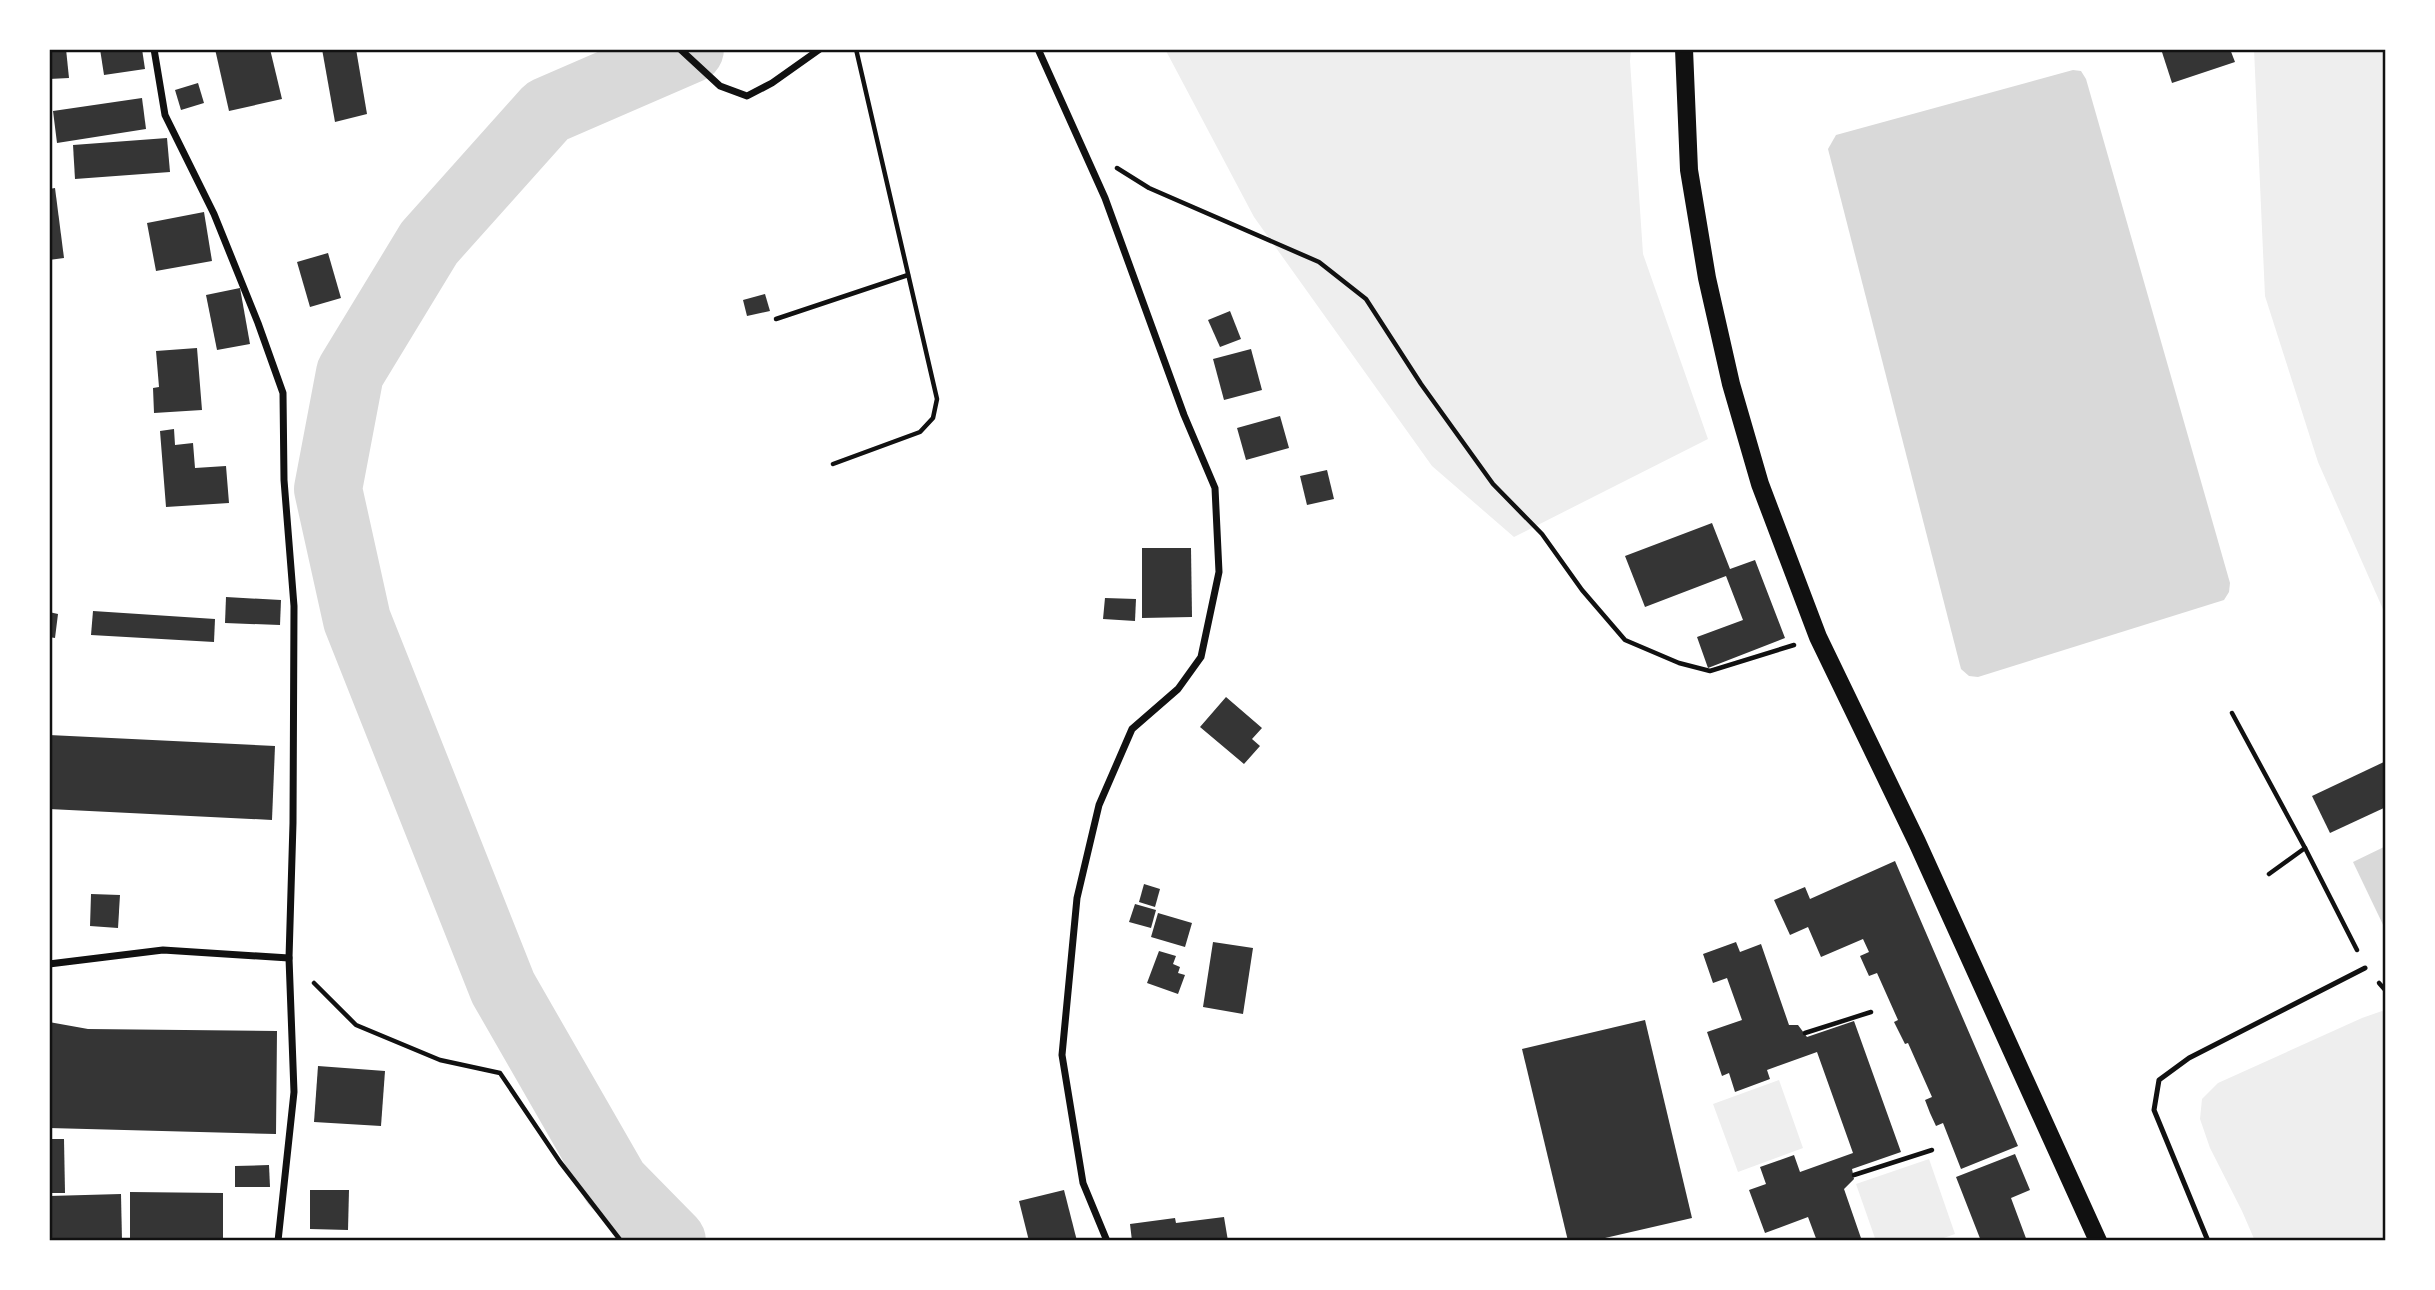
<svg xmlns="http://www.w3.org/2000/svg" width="2435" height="1290" viewBox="0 0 2435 1290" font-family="Montserrat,sans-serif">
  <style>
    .green { fill: #eee }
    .water { fill: #d9d9d9 }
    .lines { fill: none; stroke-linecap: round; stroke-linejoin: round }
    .river { stroke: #d9d9d9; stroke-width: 68 }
    .building { fill: #353535 }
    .path { stroke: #111; stroke-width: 4.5 }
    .service { stroke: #111; stroke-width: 5 }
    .minor { stroke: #111; stroke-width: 7 }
    .primary { stroke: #111; stroke-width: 18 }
    .neatline { fill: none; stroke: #111; stroke-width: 2.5 }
  </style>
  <rect width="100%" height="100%" fill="#fff"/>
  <g class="green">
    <path d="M 1165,49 L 1631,49 L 1630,61 L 1643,254 L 1708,439 L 1514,537 L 1432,466 L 1254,217 Z"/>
    <path d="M 2254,49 L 2386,49 L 2386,616 L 2318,462 L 2265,296 Z"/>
    <path d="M 2382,1011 L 2386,1013 L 2386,1241 L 2255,1241 L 2242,1211 L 2210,1148 L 2200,1119 L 2202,1099 L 2218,1083 L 2362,1018 Z"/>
    <path d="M 1779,1080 L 1803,1148 L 1738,1172 L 1713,1104 Z"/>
    <path d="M 1929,1159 L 1955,1234 L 1935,1241 L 1876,1241 L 1856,1184 Z"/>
  </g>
  <g class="water">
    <path d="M 2073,70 L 2081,71 L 2086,79 L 2230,583 L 2229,592 L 2224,600 L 1978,677 L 1969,676 L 1961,669 L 1828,149 L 1836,135 Z"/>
    <path d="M 2386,846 L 2386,931 L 2353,862 Z"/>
  </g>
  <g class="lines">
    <path class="river" d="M 672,1241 L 615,1183 L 503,988 L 357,620 L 328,489 L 350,373 L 429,243 L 547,111 L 690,49"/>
  </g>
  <g class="building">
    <path d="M 49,49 L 66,49 L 69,78 L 49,79 Z"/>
    <path d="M 100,49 L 142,49 L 145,69 L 104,75 Z"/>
    <path d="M 215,49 L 270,49 L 282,99 L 229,111 Z"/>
    <path d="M 322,49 L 356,49 L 367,114 L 335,122 Z"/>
    <path d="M 2161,49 L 2230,49 L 2235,62 L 2172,83 Z"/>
    <path d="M 198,83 L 204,103 L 181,110 L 175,90 Z"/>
    <path d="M 142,98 L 146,129 L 57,143 L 53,111 Z"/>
    <path d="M 167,138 L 170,172 L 75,179 L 73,145 Z"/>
    <path d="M 55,188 L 64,258 L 49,260 L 49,189 Z"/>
    <path d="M 204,212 L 212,261 L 156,271 L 147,223 Z"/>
    <path d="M 328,253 L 341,298 L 310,307 L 297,262 Z"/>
    <path d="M 240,288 L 250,344 L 217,350 L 206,295 Z"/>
    <path d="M 765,294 L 770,311 L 747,316 L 743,300 Z"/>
    <path d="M 1230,311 L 1241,339 L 1220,347 L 1208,320 Z"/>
    <path d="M 197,348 L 202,410 L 154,413 L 153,388 L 159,387 L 156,351 Z"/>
    <path d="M 1251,349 L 1262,390 L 1224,400 L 1213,359 Z"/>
    <path d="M 1280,416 L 1289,448 L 1246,460 L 1237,428 Z"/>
    <path d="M 174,429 L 175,445 L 193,443 L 195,468 L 226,466 L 229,503 L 166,507 L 160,431 Z"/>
    <path d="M 1327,470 L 1334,499 L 1307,505 L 1300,476 Z"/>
    <path d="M 1712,523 L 1730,569 L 1755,560 L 1785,638 L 1708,668 L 1697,637 L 1743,620 L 1726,576 L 1645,607 L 1625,556 Z"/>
    <path d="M 1142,548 L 1191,548 L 1192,617 L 1142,618 Z"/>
    <path d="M 226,597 L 281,600 L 280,625 L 225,623 Z"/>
    <path d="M 1105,598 L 1136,599 L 1135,621 L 1103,619 Z"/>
    <path d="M 93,611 L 215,619 L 214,642 L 91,635 Z"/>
    <path d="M 49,612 L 58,614 L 55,638 L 49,637 Z"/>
    <path d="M 1226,697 L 1262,728 L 1252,739 L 1260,746 L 1244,764 L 1200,727 Z"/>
    <path d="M 49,735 L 275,746 L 272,820 L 49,809 Z"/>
    <path d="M 2386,761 L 2386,807 L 2330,833 L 2312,796 Z"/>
    <path d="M 1895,861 L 2018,1146 L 1961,1169 L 1943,1123 L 1936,1126 L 1930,1113 L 1925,1100 L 1932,1097 L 1908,1043 L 1905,1044 L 1894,1022 L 1898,1020 L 1877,973 L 1869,976 L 1864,965 L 1860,956 L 1869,952 L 1863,939 L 1821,957 L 1808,927 L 1790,935 L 1774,900 L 1805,887 L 1810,899 Z"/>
    <path d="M 1144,884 L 1160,889 L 1155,907 L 1139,902 Z"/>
    <path d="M 91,894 L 120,895 L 118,928 L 90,926 Z"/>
    <path d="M 1135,904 L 1156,910 L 1151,928 L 1129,922 Z"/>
    <path d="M 1158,913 L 1192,923 L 1185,947 L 1151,937 Z"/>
    <path d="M 1213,942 L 1253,948 L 1243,1014 L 1203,1007 Z"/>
    <path d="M 1736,942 L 1740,952 L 1761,944 L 1789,1025 L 1798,1025 L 1807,1037 L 1854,1021 L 1901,1152 L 1852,1169 L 1854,1179 L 1844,1189 L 1862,1241 L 1817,1241 L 1808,1217 L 1765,1233 L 1749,1190 L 1766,1184 L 1760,1167 L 1794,1155 L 1800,1172 L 1853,1153 L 1817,1052 L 1767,1070 L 1770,1079 L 1735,1092 L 1729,1073 L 1722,1076 L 1707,1032 L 1742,1020 L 1727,978 L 1713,983 L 1703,954 Z"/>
    <path d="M 1159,951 L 1176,956 L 1173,964 L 1180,967 L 1178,973 L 1185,975 L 1178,994 L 1147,983 Z"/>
    <path d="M 1645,1020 L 1692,1218 L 1592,1241 L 1568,1241 L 1522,1049 Z"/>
    <path d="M 49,1022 L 88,1029 L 277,1031 L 276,1134 L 49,1128 Z"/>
    <path d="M 318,1066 L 385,1071 L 381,1126 L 314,1122 Z"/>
    <path d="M 49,1139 L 64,1139 L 65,1193 L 49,1193 Z"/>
    <path d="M 2015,1154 L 2030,1190 L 2011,1198 L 2027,1241 L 1981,1241 L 1956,1177 Z"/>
    <path d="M 269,1165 L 270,1187 L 235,1187 L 235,1166 Z"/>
    <path d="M 310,1190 L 349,1190 L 348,1230 L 310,1229 Z"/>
    <path d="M 1064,1190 L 1077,1241 L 1029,1241 L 1019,1201 Z"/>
    <path d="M 130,1192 L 223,1193 L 223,1241 L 130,1241 Z"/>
    <path d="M 121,1194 L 122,1241 L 49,1241 L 49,1196 Z"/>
    <path d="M 1224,1217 L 1228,1241 L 1132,1241 L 1130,1224 L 1175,1218 L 1176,1223 Z"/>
  </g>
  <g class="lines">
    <g class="path">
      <path d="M 1117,168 L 1149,188 L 1319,262 L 1366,299 L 1421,384 L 1493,484 L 1542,534 L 1582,590 L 1625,640 L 1679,663 L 1710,671 L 1794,645"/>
      <path d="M 776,319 L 908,275"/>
      <path d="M 833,464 L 920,432 L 933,418 L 937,399 L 856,49"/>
      <path d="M 2232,713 L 2305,848 L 2357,950"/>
      <path d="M 2269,874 L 2305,848"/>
      <path d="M 314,983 L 356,1025 L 440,1060 L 500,1073 L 560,1162 L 621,1241"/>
      <path d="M 2379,983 L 2386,991"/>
      <path d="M 1805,1033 L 1871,1012"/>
      <path d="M 1854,1175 L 1932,1150"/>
    </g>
    <path class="service" d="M 2208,1241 L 2154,1110 L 2159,1080 L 2189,1058 L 2365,968"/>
    <g class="minor">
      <path d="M 154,49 L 165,115 L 214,214 L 258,323 L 283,393 L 284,480 L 294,606 L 293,823 L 289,958 L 294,1092 L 278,1241"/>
      <path d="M 680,49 L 720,86 L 747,96 L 772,83 L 820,49"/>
      <path d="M 1038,49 L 1105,198 L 1184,415 L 1215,488 L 1219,572 L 1201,657 L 1178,689 L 1132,729 L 1099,805 L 1077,898 L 1062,1055 L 1083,1183 L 1107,1241"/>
      <path d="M 49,964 L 163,950 L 289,958"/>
    </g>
    <path class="primary" d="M 1684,49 L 1689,170 L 1707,278 L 1731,384 L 1760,484 L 1818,637 L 1917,842 L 2098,1241"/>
  </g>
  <rect width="2435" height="1290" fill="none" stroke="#ffffff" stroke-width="102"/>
  <rect x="51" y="51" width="2333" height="1188" class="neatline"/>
</svg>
